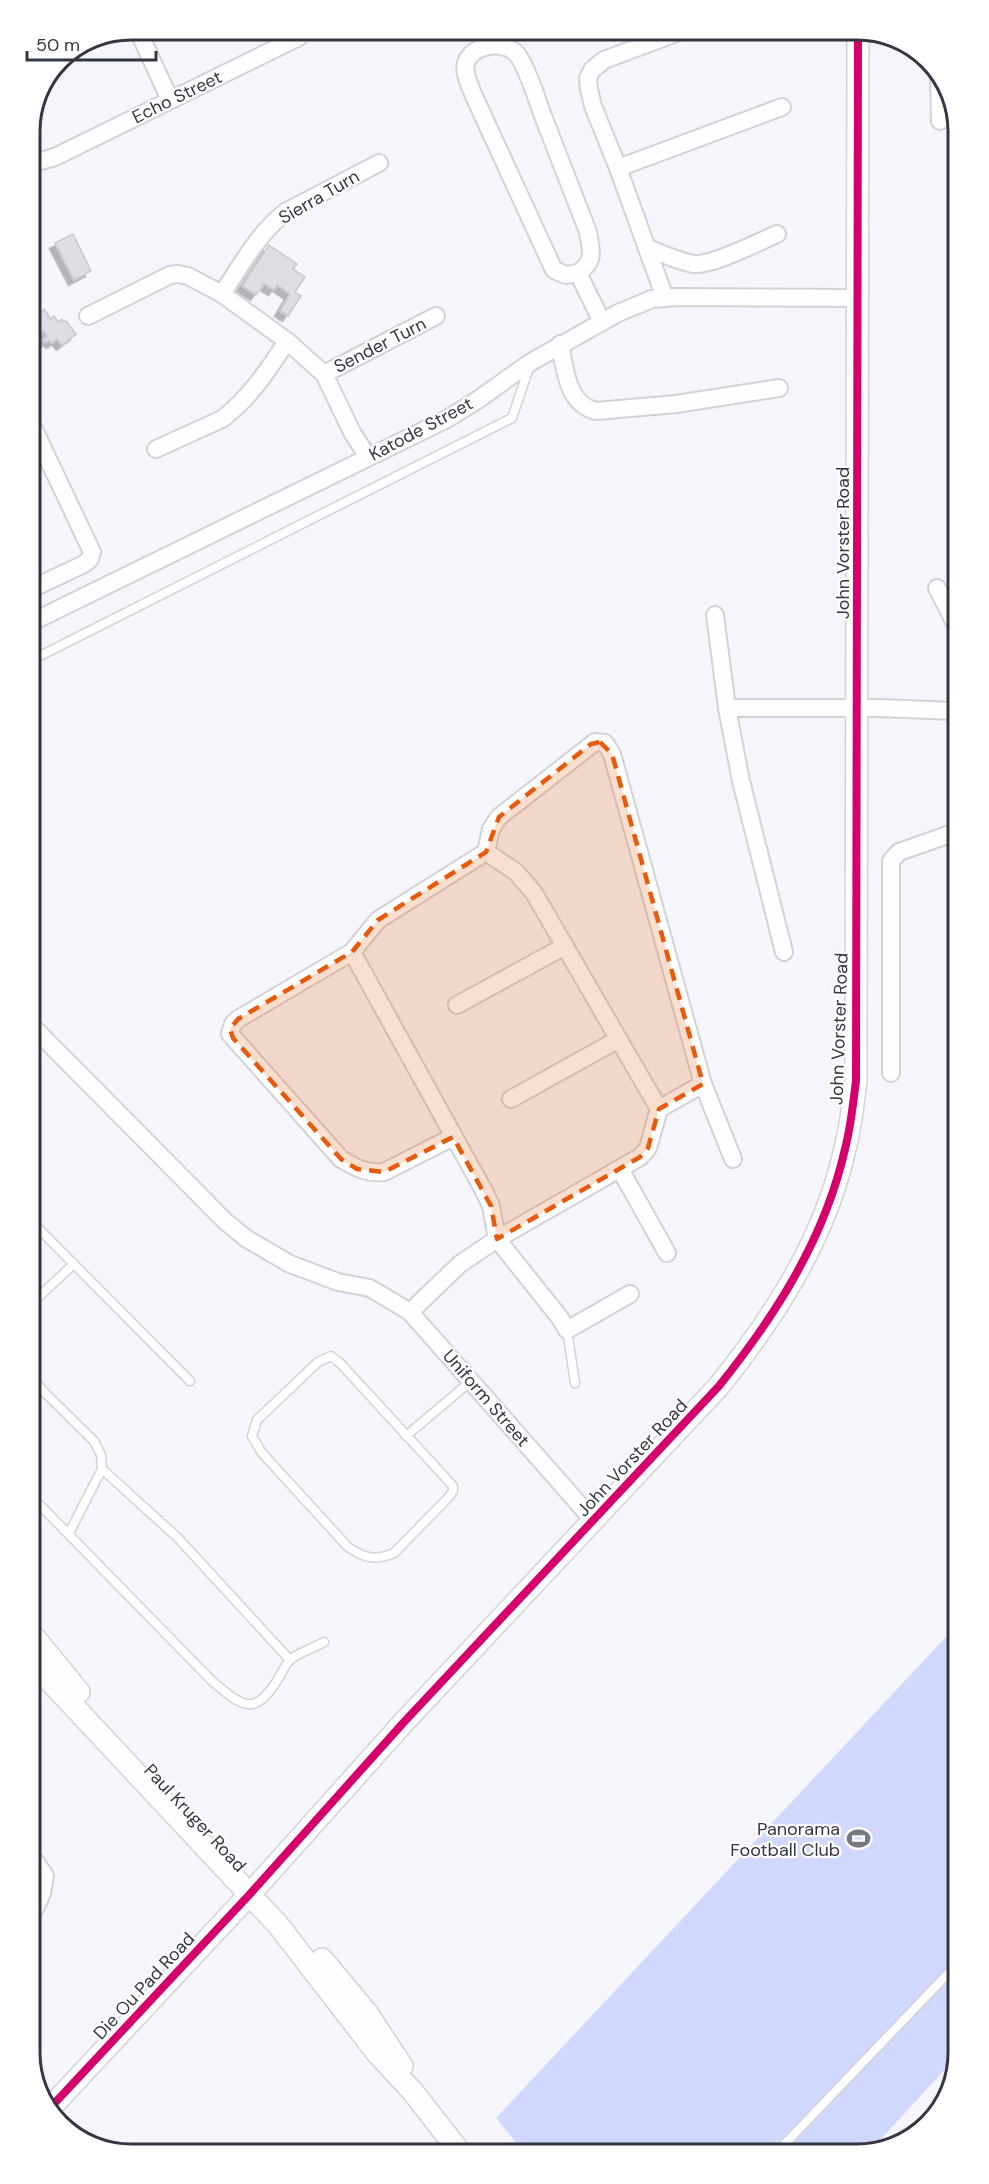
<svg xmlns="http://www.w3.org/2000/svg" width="989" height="2184" viewBox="0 0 989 2184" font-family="'DM Sans',sans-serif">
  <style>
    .green { fill: #d1d8fd }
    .building { fill: #dcdee4; stroke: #c8c9d0; stroke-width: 1.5; filter: url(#shadow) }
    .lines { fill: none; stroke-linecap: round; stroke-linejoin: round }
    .service-casing { stroke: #d1d3d9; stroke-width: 11 }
    .minor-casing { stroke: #d1d3d9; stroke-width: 20 }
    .tertiary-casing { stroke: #d1d3d9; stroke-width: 24 }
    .service { stroke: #fefefe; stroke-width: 8 }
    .minor { stroke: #fefefe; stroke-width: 16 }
    .tertiary { stroke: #fefefe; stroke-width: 21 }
    .cycleway-casing { stroke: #fff; stroke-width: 11 }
    .cycleway { stroke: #d6006c; stroke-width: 8 }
    .marked { fill: #e8590c; fill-opacity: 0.2; stroke: #e8590c; stroke-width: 4.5; stroke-dasharray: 12 8; stroke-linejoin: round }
    .labels { text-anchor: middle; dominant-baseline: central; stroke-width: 4.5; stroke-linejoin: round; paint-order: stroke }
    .street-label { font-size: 18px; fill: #353740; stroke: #fff }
    .poi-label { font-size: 18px; fill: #353740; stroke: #fff; text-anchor: end }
    .rim { fill: none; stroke: #353740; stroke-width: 3 }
  </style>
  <defs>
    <filter id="shadow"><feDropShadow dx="-5.5" dy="5.5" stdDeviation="0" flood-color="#0004"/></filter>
  </defs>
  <rect width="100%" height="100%" fill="#f5f6fb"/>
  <path class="green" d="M 958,1624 L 958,2055 L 872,2149 L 523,2151 L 496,2118 Z"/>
  <g class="building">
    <path d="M 73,234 L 91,271 L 74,280 L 55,243 Z"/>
    <path d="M 269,245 L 297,264 L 293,269 L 305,277 L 295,292 L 301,296 L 288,316 L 280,311 L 290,294 L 277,285 L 274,290 L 264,284 L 256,295 L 242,286 Z"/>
    <path d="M 44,309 L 51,319 L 54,316 L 58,322 L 62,319 L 64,322 L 66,321 L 76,334 L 62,345 L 57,339 L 52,343 L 49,340 L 45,343 L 43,339 L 47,336 L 43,330 L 38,334 L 31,320 Z"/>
  </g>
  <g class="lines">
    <defs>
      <g id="service">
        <path d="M 32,660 L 512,418 L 530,365"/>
        <path d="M 33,1223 L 190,1381"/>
        <path d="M 33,1302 L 74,1264"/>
        <path d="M 567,1330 L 575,1383"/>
        <path d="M 331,1356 L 340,1363 L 453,1486 L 453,1491 L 448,1498 L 394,1553 C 375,1561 364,1558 348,1547 L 262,1453 L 252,1436 L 257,1420 L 318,1362 Z"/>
        <path d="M 34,1379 L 44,1392 L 94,1441 L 101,1455 L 102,1469 L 69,1533"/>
        <path d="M 406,1436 L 471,1381"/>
        <path d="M 102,1469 L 177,1537 L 290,1660"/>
        <path d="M 34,1499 L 213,1682 C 243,1707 255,1717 278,1679 C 282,1673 286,1663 291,1659 C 300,1652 314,1648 324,1642"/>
        <path d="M 780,2149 L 959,1962"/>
      </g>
      <g id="minor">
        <path d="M 141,37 L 170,100"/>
        <path d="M 939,78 L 940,121"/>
        <path d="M 30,164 L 55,157 L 299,37"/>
        <path d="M 618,168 L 782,107"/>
        <path d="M 646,247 C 662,254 677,261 694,264 C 712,266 758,242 777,234"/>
        <path d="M 578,273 C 596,260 591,252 588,232 C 573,193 558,155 543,116 C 536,97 530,75 519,57 C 508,39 472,43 466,63 C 463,73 470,85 473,94 L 554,270 L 566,275 L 578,273 L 602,322"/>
        <path d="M 222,294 C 241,265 259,232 287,211 L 379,163"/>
        <path d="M 665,298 L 618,168 L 593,106 L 589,89 L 588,78 L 592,70 L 604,60 L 679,32"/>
        <path d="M 88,316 L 170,275 L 178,274 L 188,276 L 222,294 L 287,341 L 324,374 L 353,434 L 368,457"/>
        <path d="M 560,344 C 565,369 567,404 596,411 L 676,404 L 779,388"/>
        <path d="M 324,374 L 436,316"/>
        <path d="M 31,423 L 92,552 L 90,559 L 84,564 L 31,589"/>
        <path d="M 156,449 L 222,419 C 249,399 269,369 287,341"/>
        <path d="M 937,588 L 955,623"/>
        <path d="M 715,615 L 727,708 L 741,781 L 784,952"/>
        <path d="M 32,622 L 447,419 L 476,401 L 531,362 L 618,313 L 652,299 L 676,297 L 857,298"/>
        <path d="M 727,708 L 879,708 L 955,711"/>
        <path d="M 486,852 L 516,872 L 534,893 L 659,1109"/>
        <path d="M 352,952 L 238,1019 L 233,1024 L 230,1034 L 341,1159 C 356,1168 367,1174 384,1172 L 453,1137"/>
        <path d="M 457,1005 L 565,946"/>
        <path d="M 33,1027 L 226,1222 L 247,1239 L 290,1264 L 338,1282 L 370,1288 L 410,1312 L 593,1520"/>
        <path d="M 891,1073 L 891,861 L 899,852 L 956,832"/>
        <path d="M 511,1099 L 617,1040"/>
        <path d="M 620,1169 L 667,1253"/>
        <path d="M 630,1294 L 567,1330 L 560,1318 L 497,1239 L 491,1206 L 484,1191 L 352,952 L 378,920 L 486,852 L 491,829 L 499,817 L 595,742 L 605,743 L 612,754 L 703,1084 L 733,1159"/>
        <path d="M 410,1312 L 460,1264 L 497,1239 L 640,1157 L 648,1148 L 659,1109 L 703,1084"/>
        <path d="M 35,1861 L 45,1876 L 42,1893 L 35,1909"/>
      </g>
      <g id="tertiary">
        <path d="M 34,1637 L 79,1692"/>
        <path d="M 34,1664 L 279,1926 L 377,2053 L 413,2092 L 459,2151"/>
        <path d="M 322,1959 L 367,2013 L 402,2066"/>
        <path d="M 51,2107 L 250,1894 L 404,1722 L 719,1386 C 776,1315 825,1238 845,1149 C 851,1126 853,1103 856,1081 L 858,30"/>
      </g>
    </defs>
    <use href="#service" class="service-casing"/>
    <use href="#minor" class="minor-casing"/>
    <use href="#tertiary" class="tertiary-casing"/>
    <use href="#service" class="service"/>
    <use href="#minor" class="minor"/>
    <use href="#tertiary" class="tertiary"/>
    <defs>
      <path id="cycleway" d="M 51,2107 L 250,1894 L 404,1722 L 719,1386 C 776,1315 825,1238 845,1149 C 851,1126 853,1103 856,1081 L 858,30"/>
    </defs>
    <use href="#cycleway" class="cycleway-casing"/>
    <use href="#cycleway" class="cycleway"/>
  </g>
  <path class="marked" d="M 600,742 L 612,754 L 703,1084 L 659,1109 L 648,1148 L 640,1157 L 497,1239 L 491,1206 L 453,1137 L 384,1172 L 357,1169 L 341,1159 L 233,1038 L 230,1029 L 238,1019 L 352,952 L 378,920 L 486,852 L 499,817 L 591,744 Z"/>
  <defs>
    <symbol id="stadium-bare" viewBox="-9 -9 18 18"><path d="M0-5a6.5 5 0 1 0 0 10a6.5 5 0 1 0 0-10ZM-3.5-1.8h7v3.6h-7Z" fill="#787a81" stroke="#fff" stroke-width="2.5" paint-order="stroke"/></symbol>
  </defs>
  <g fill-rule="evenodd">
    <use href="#stadium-bare" x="842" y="1822" width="33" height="33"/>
  </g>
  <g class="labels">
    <g class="street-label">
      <text transform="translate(177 97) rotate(-26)">Echo Street</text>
      <text transform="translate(319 197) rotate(-30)">Sierra Turn</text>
      <text transform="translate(380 345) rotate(-27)">Sender Turn</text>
      <text transform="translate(421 429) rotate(-28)">Katode Street</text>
      <text transform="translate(843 543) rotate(-90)">John Vorster Road</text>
      <text transform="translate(839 1029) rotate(-88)">John Vorster Road</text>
      <text transform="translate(486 1398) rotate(49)">Uniform Street</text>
      <text transform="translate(632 1458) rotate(-47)">John Vorster Road</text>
      <text transform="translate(195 1818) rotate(47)">Paul Kruger Road</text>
      <text transform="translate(144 1986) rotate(-47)">Die Ou Pad Road</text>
    </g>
    <g class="poi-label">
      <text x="840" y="1829">Panorama<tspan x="840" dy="21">Football Club</tspan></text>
    </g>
  </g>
  <path d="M0 0H989V2184H0ZM131 40H857A91 91 0 0 1 948 131V2053A91 91 0 0 1 857 2144H131A91 91 0 0 1 40 2053V131A91 91 0 0 1 131 40Z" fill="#fff" fill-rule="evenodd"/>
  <path class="rim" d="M131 40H857A91 91 0 0 1 948 131V2053A91 91 0 0 1 857 2144H131A91 91 0 0 1 40 2053V131A91 91 0 0 1 131 40Z"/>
  <path d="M27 51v9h129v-9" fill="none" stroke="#353740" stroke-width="3"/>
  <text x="36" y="51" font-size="18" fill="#353740" stroke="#ffffff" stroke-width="4.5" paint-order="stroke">50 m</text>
</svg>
